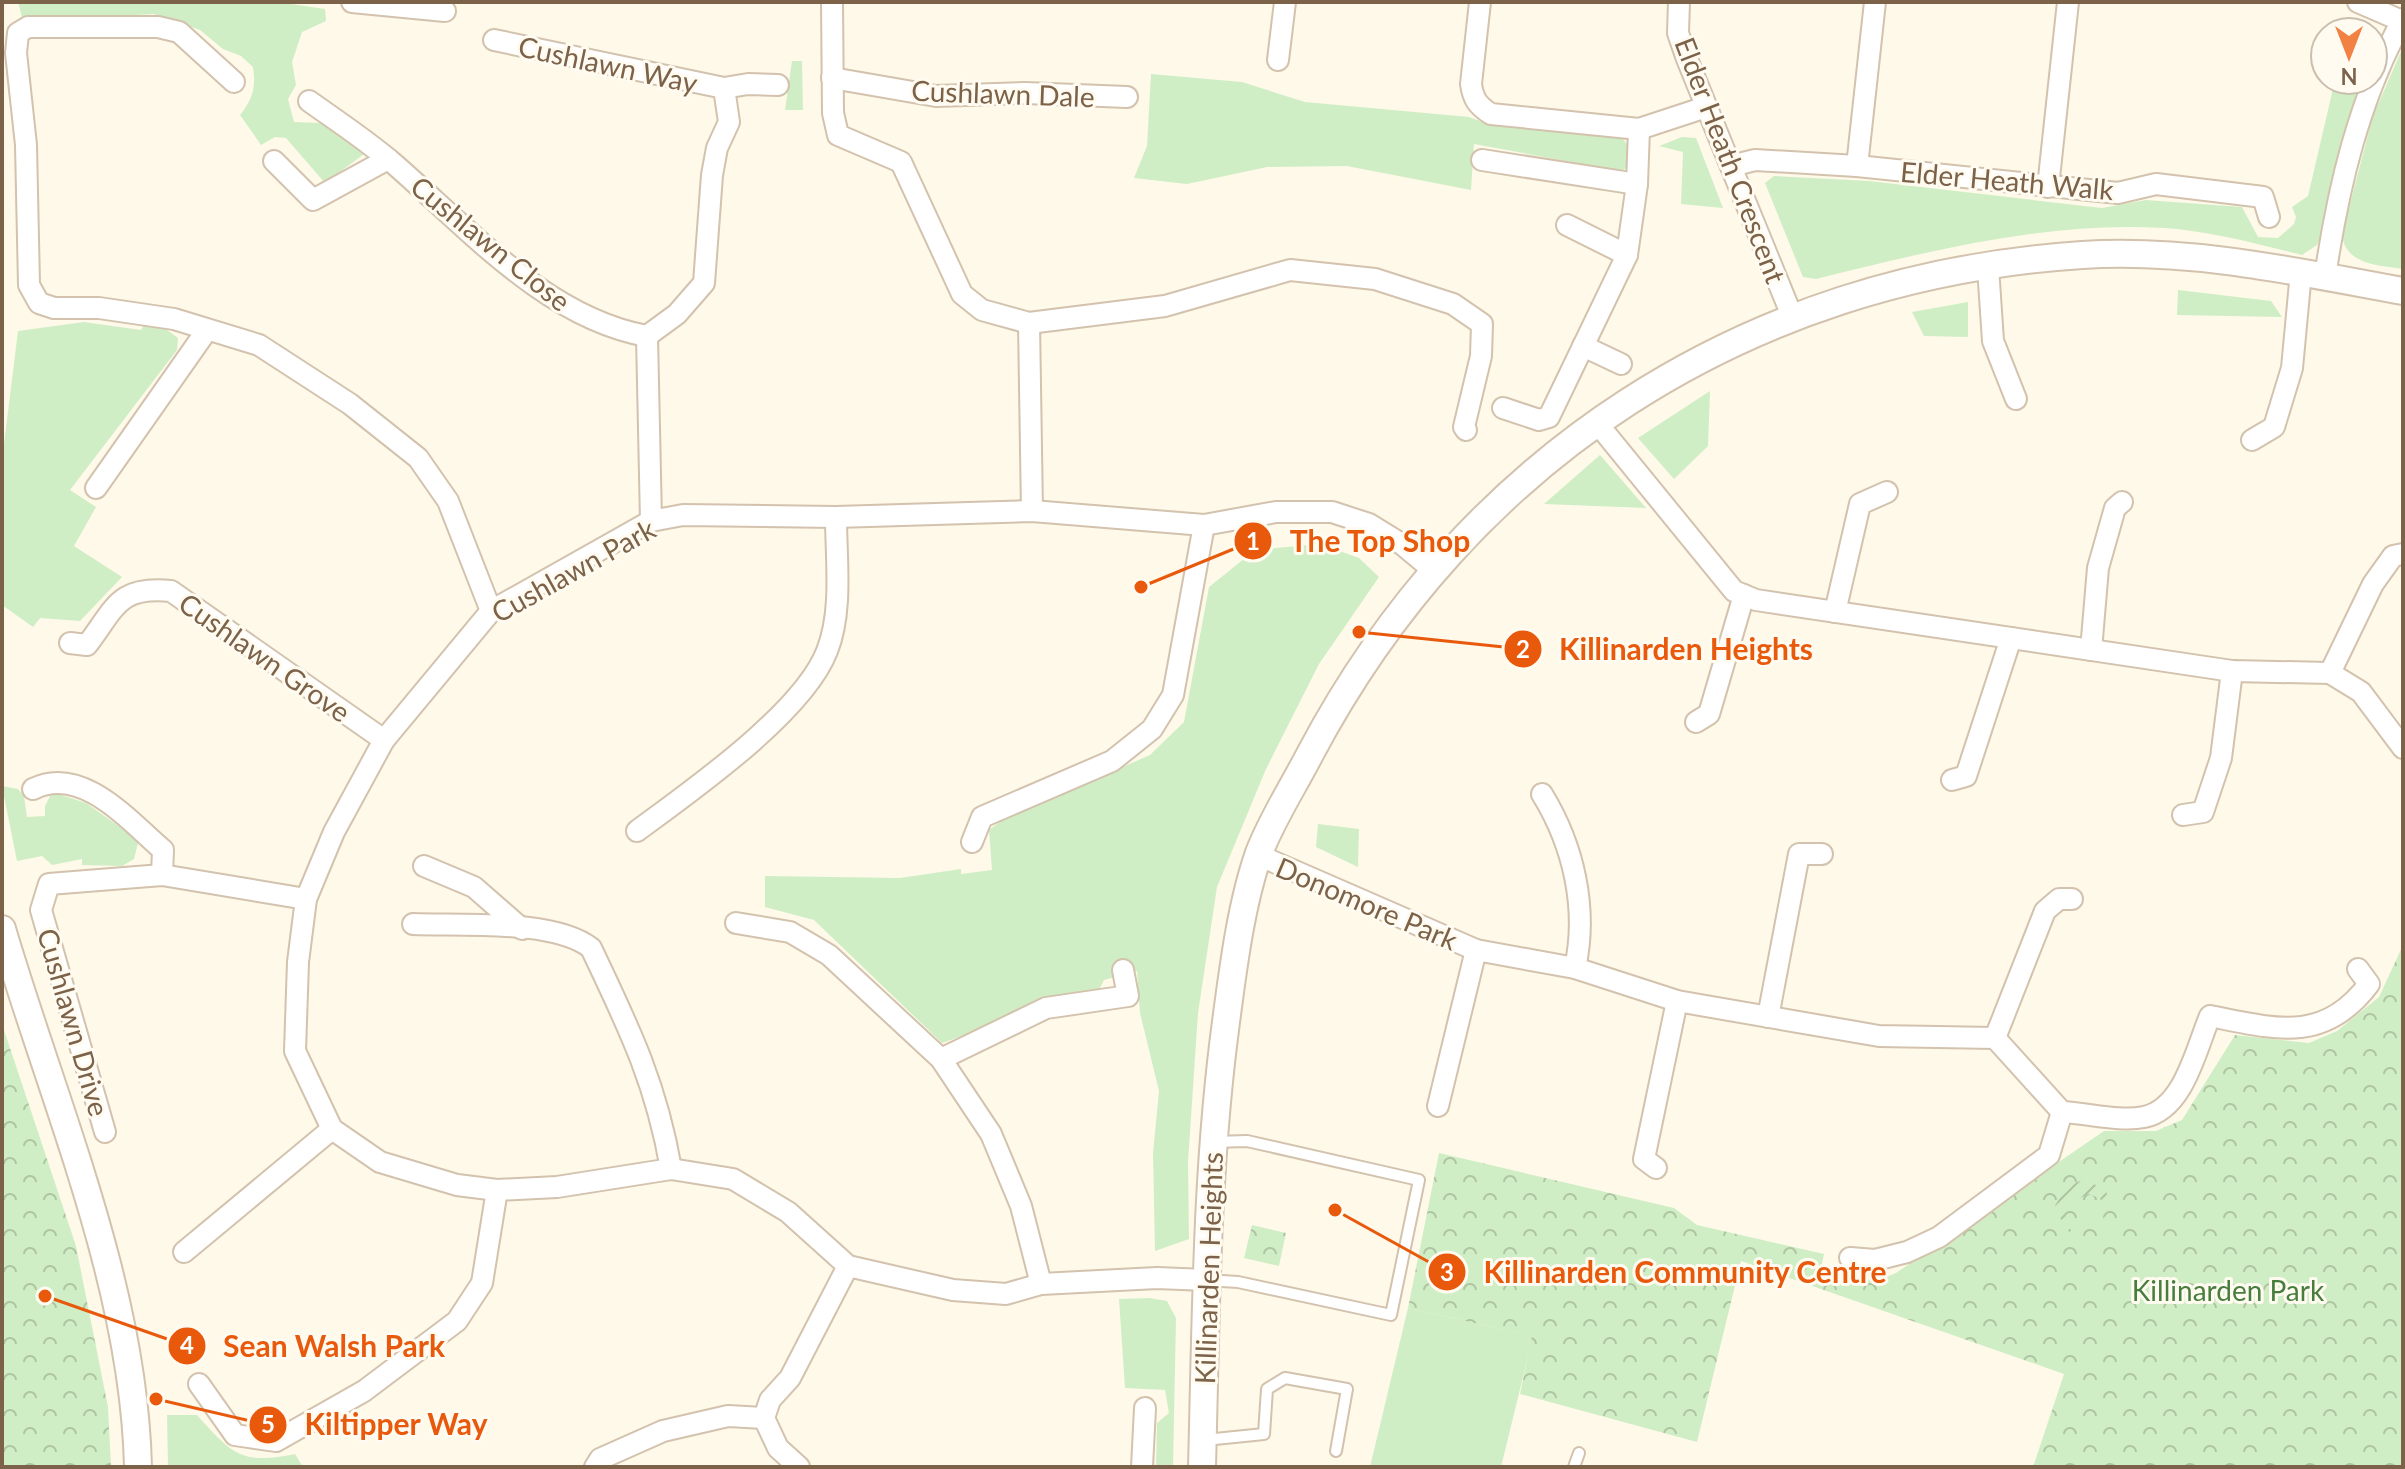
<svg xmlns="http://www.w3.org/2000/svg" width="2405" height="1469" viewBox="0 0 2405 1469" font-family="Lato,sans-serif">
  <style>
    .grass { fill: #d0eec5 }
    .park { fill: url(#park-crowns) }
    .garden { fill: url(#garden-furrows) }
    .lines { fill: none; stroke-linecap: round; stroke-linejoin: round }
    .service-casing { stroke: #d3c2ad; stroke-width: 14 }
    .minor-casing { stroke: #d3c2ad; stroke-width: 24 }
    .tertiary-casing { stroke: #d3c2ad; stroke-width: 30 }
    .service { stroke: #fff; stroke-width: 10 }
    .minor { stroke: #fff; stroke-width: 20 }
    .tertiary { stroke: #fff; stroke-width: 26 }
    .labels { text-anchor: middle; dominant-baseline: central; stroke-width: 6; stroke-linejoin: round; paint-order: stroke }
    .street-label { font-size: 28px; fill: #7c6249; stroke: #fffbf1 }
    .park-label { font-size: 28px; fill: #477d3d; stroke: #fffbf1 }
    .leader { fill: none; stroke: #e8590c; stroke-width: 3 }
    .callout-dot { fill: #e8590c; stroke: #fffbf1; stroke-width: 3 }
    .mark-label { font-size: 24px; text-anchor: middle; font-weight: bold; fill: #fff }
    .callout-label { font-size: 30px; text-anchor: middle; font-weight: bold; fill: #e8590c; stroke: #fffbf1; stroke-width: 6; stroke-linejoin: round; paint-order: stroke }
  </style>
  <defs>
    <pattern id="park-crowns" width="20" height="18" patternUnits="userSpaceOnUse" patternTransform="scale(2)"><rect width="20" height="18" fill="#d0eec5"/><path d="M2 6a3 3 0 1 1 6 0M12 15a3 3 0 1 1 6 0" fill="none" stroke="#aec4a2"/></pattern>
    <pattern id="garden-furrows" width="10" height="10" patternUnits="userSpaceOnUse" patternTransform="scale(2)"><rect width="10" height="10" fill="#d0eec5"/><path d="M-1 1l2-2M0 10L10 0M9 11l2-2" fill="none" stroke="#aec4a2"/></pattern>
  </defs>
  <rect width="100%" height="100%" fill="#fef9e9"/>
  <g class="grass">
    <path d="M 18,2 L 278,2 L 325,9 L 326,21 L 302,32 L 292,62 L 296,85 L 288,99 L 294,122 L 321,123 L 336,129 L 364,154 L 325,183 L 286,138 L 275,137 L 261,145 L 240,115 C 253,99 256,87 253,67 L 241,56 L 223,49 L 200,30 L 154,14 L 23,21 Z"/>
    <path d="M 2403,47 L 2403,269 C 2378,265 2345,265 2342,234 L 2373,116 Z"/>
    <path d="M 792,61 L 802,61 L 803,110 L 785,110 Z"/>
    <path d="M 1151,74 L 1242,82 L 1305,102 L 1469,117 L 1488,124 L 1622,138 L 1630,148 L 1630,167 L 1620,171 L 1474,144 L 1471,190 L 1347,166 L 1267,167 L 1187,184 L 1134,178 L 1147,146 Z"/>
    <path d="M 2335,80 L 2367,80 L 2333,184 L 2321,237 L 2317,245 L 2302,255 C 2258,244 2210,231 2164,228 C 2047,221 1929,251 1816,279 L 1803,277 L 1765,183 L 1774,176 L 1869,181 L 2102,208 L 2146,200 L 2242,207 L 2258,237 L 2278,238 L 2294,224 L 2296,217 L 2292,207 L 2308,196 Z"/>
    <path d="M 1682,137 L 1696,138 L 1723,208 L 1681,204 L 1683,152 L 1659,146 Z"/>
    <path d="M 2178,290 L 2271,301 L 2282,317 L 2177,315 Z"/>
    <path d="M 1968,302 L 1968,337 L 1924,336 L 1912,312 Z"/>
    <path d="M 84,322 L 141,330 L 145,322 L 167,330 L 178,338 L 177,350 L 70,490 L 96,507 L 74,546 L 122,577 L 80,621 L 40,618 L 33,627 L 2,605 L 2,460 L 18,331 Z"/>
    <path d="M 1710,391 L 1708,446 L 1674,479 L 1638,438 Z"/>
    <path d="M 1600,455 L 1646,508 L 1544,504 Z"/>
    <path d="M 1320,544 L 1359,558 L 1379,577 L 1319,664 L 1266,769 L 1217,887 L 1198,1013 L 1188,1162 L 1189,1239 L 1155,1251 L 1153,1153 L 1159,1091 L 1140,1013 L 1137,971 L 1104,980 L 1098,992 L 1036,1000 L 976,1031 L 942,1043 L 814,920 L 765,907 L 765,876 L 900,878 L 961,869 L 961,874 L 992,870 L 989,830 L 1004,819 L 1150,755 L 1184,722 L 1209,587 L 1255,550 Z"/>
    <path d="M 2,786 L 18,789 L 24,796 L 27,817 L 45,816 L 45,806 L 52,792 L 86,803 L 134,837 L 138,843 L 134,859 L 122,866 L 82,865 L 82,859 L 52,865 L 42,856 L 17,861 Z"/>
    <path d="M 1318,824 L 1359,829 L 1358,867 L 1316,847 Z"/>
    <path d="M 1149,1298 L 1167,1301 L 1176,1318 L 1173,1467 L 1156,1467 L 1157,1423 L 1169,1413 L 1165,1390 L 1125,1388 L 1119,1299 Z"/>
    <path d="M 1408,1308 L 1533,1336 L 1501,1467 L 1370,1467 Z"/>
    <path d="M 167,1415 L 197,1415 C 232,1454 241,1465 295,1454 L 303,1467 L 168,1467 Z"/>
  </g>
  <g class="park">
    <path d="M 2403,945 L 2403,1467 L 2033,1467 L 2064,1374 L 1741,1261 L 1697,1442 L 1520,1394 L 1532,1336 L 1408,1308 L 1439,1153 L 1674,1208 L 1697,1225 L 1824,1254 L 1821,1268 L 1876,1281 L 1896,1273 L 2104,1131 L 2156,1131 L 2182,1120 L 2235,1035 L 2309,1043 L 2337,1031 L 2379,997 Z"/>
    <path d="M 2,1024 L 76,1246 L 108,1407 L 111,1467 L 2,1467 Z"/>
    <path d="M 1252,1225 L 1286,1233 L 1279,1266 L 1244,1258 Z"/>
  </g>
  <path class="garden" d="M 2085,1179 L 2106,1191 L 2110,1204 L 2102,1226 L 2105,1211 L 2100,1198 L 2088,1194 L 2067,1205 L 2064,1215 L 2073,1235 L 2065,1228 L 2055,1206 L 2065,1187 Z"/>
  <g class="lines">
    <defs>
      <g id="service">
        <path d="M 1206,1280 L 1238,1282 L 1391,1315 L 1419,1180 L 1247,1141 L 1213,1142"/>
        <path d="M 1205,1440 L 1264,1434 L 1267,1389 L 1285,1378 L 1347,1389 L 1336,1451"/>
        <path d="M 1574,1467 L 1579,1453"/>
      </g>
      <g id="minor">
        <path d="M 352,2 L 445,11"/>
        <path d="M 832,2 L 833,113 L 838,135 L 901,162 L 962,294 L 982,310 L 1029,323 L 1165,306 L 1290,270 L 1375,279 L 1453,304 L 1482,324 L 1481,356 L 1464,427 L 1466,430"/>
        <path d="M 1480,2 L 1471,84 C 1473,99 1478,106 1491,114 L 1639,129 L 1706,107"/>
        <path d="M 1679,2 L 1678,33 L 1687,59 L 1792,316"/>
        <path d="M 2358,2 L 2402,21"/>
        <path d="M 494,40 L 724,88 L 748,84 L 778,85"/>
        <path d="M 1278,60 L 1285,2"/>
        <path d="M 832,78 L 936,96 L 1025,93 L 1127,97"/>
        <path d="M 234,82 L 179,32 L 158,27 L 28,27 L 18,33 L 16,53 L 26,145 L 29,285 L 39,303 L 54,308 L 99,308 L 174,319 L 259,345 L 350,404 L 418,458 L 448,501 L 491,611"/>
        <path d="M 309,101 C 337,121 366,140 393,163 C 468,228 546,318 647,336 L 677,314 L 704,283 L 712,175 L 717,148 L 729,122 L 724,88"/>
        <path d="M 1482,160 L 1637,184"/>
        <path d="M 274,161 L 313,200 L 388,159"/>
        <path d="M 1731,166 L 1755,160 L 1857,166 L 2118,193 L 2156,184 L 2263,197 L 2269,217"/>
        <path d="M 1857,166 L 1875,2"/>
        <path d="M 2048,187 L 2068,2"/>
        <path d="M 1567,225 L 1627,255"/>
        <path d="M 1988,267 L 1993,341 L 2016,399"/>
        <path d="M 2325,277 C 2338,188 2359,98 2403,19"/>
        <path d="M 1029,323 L 1032,511"/>
        <path d="M 647,336 L 651,521"/>
        <path d="M 1583,346 L 1621,364"/>
        <path d="M 1503,408 L 1539,420 L 1549,417 L 1627,255 L 1637,184 L 1639,129"/>
        <path d="M 1597,423 L 1734,591 L 1756,600 L 2232,671 L 2330,673 L 2361,692 L 2403,748"/>
        <path d="M 2252,440 L 2274,427 L 2292,368 L 2301,272"/>
        <path d="M 96,488 L 207,330"/>
        <path d="M 1835,612 L 1860,504 L 1887,492"/>
        <path d="M 70,643 L 87,645 C 116,607 118,586 171,591 L 384,740"/>
        <path d="M 2091,650 L 2098,568 L 2115,508 L 2122,502"/>
        <path d="M 2330,673 L 2373,584 L 2393,556 L 2403,554"/>
        <path d="M 1696,722 L 1709,714 L 1744,595"/>
        <path d="M 1952,780 L 1966,776 L 2011,638"/>
        <path d="M 33,789 C 82,764 130,822 163,850 L 162,875"/>
        <path d="M 1542,794 C 1574,846 1588,909 1575,968"/>
        <path d="M 2183,815 L 2203,812 L 2221,758 L 2232,671"/>
        <path d="M 637,831 C 691,791 803,713 827,651 C 843,611 836,559 836,517"/>
        <path d="M 972,842 L 982,817 L 1112,761 L 1152,729 L 1173,695 L 1204,525"/>
        <path d="M 1258,855 L 1476,950 L 1575,968 L 1677,1001 L 1879,1036 L 1995,1038 L 2062,1112 C 2087,1113 2120,1122 2144,1117 C 2184,1109 2196,1049 2210,1016 C 2275,1029 2324,1044 2369,984 L 2358,969"/>
        <path d="M 424,866 L 474,887 L 522,929"/>
        <path d="M 736,923 L 790,932 L 829,955 L 941,1059 L 991,1134 L 1021,1206 L 1041,1284"/>
        <path d="M 413,924 C 462,926 554,919 591,948 C 628,1026 656,1082 671,1169"/>
        <path d="M 1768,1017 L 1799,854 L 1822,854"/>
        <path d="M 1995,1038 L 2045,911 L 2059,899 L 2072,899"/>
        <path d="M 941,1059 L 1046,1008 L 1128,996 L 1123,970"/>
        <path d="M 1438,1106 L 1476,950"/>
        <path d="M 105,1132 L 41,910 L 49,884 L 162,875 L 306,899"/>
        <path d="M 1656,1168 L 1644,1159 L 1677,1001"/>
        <path d="M 184,1252 L 332,1129"/>
        <path d="M 1850,1258 L 1875,1260 L 1907,1252 L 1939,1237 L 2049,1155 L 2062,1112"/>
        <path d="M 1206,1280 L 1157,1278 L 1041,1284 L 1006,1294 L 953,1290 L 848,1266 L 788,1212 L 733,1179 L 671,1169 L 557,1187 L 497,1190 L 457,1185 L 380,1162 L 332,1129 L 295,1051 L 298,962 L 306,899 L 334,832 L 384,740 L 491,611 L 651,521 L 683,515 L 836,517 L 1032,511 L 1204,525 L 1276,512 L 1332,512 L 1369,524 L 1403,545 L 1433,570"/>
        <path d="M 199,1384 L 235,1435 L 276,1441 L 364,1391 L 457,1321 L 482,1283 L 497,1190"/>
        <path d="M 595,1467 L 600,1459 L 663,1431 L 728,1416 L 764,1418"/>
        <path d="M 799,1467 L 778,1448 L 764,1418 L 770,1400 L 790,1378 L 848,1266"/>
        <path d="M 1142,1467 L 1145,1408"/>
      </g>
      <g id="tertiary">
        <path d="M 2,929 C 53,1102 134,1285 138,1467"/>
        <path d="M 1202,1467 C 1206,1318 1206,1170 1226,1022 C 1233,969 1241,904 1259,853 C 1272,819 1293,787 1310,754 C 1467,457 1746,277 2082,255 C 2190,248 2298,272 2403,291"/>
      </g>
    </defs>
    <use href="#service" class="service-casing"/>
    <use href="#minor" class="minor-casing"/>
    <use href="#tertiary" class="tertiary-casing"/>
    <use href="#service" class="service"/>
    <use href="#minor" class="minor"/>
    <use href="#tertiary" class="tertiary"/>
  </g>
  <g class="labels">
    <g class="street-label">
      <text transform="translate(608 64) rotate(12)">Cushlawn Way</text>
      <text transform="translate(1003 93) rotate(2)">Cushlawn Dale</text>
      <text transform="translate(1731 160) rotate(69)">Elder Heath Crescent</text>
      <text transform="translate(2007 180) rotate(5)">Elder Heath Walk</text>
      <text transform="translate(491 243) rotate(39)">Cushlawn Close</text>
      <text transform="translate(573 570) rotate(-29)">Cushlawn Park</text>
      <text transform="translate(265 657) rotate(35)">Cushlawn Grove</text>
      <text transform="translate(1367 903) rotate(23)">Donomore Park</text>
      <text transform="translate(74 1022) rotate(74)">Cushlawn Drive</text>
      <text transform="translate(1208 1268) rotate(-88)">Killinarden Heights</text>
    </g>
    <g class="park-label">
      <text x="2228" y="1290">Killinarden Park</text>
    </g>
  </g>
  <path class="leader" d="M1141 587L1253 541M1359 632L1523 649M1335 1210L1447 1272M45 1296L187 1346M156 1399L268 1425"/>
  <g class="callout-dot">
    <circle cx="1141" cy="587" r="8"/>
    <circle cx="1359" cy="632" r="8"/>
    <circle cx="1335" cy="1210" r="8"/>
    <circle cx="45" cy="1296" r="8"/>
    <circle cx="156" cy="1399" r="8"/>
    <circle cx="1253" cy="541" r="20"/>
    <circle cx="1523" cy="649" r="20"/>
    <circle cx="1447" cy="1272" r="20"/>
    <circle cx="187" cy="1346" r="20"/>
    <circle cx="268" cy="1425" r="20"/>
  </g>
  <g class="mark-label">
    <text x="1253" y="550">1</text>
    <text x="1523" y="658">2</text>
    <text x="1447" y="1281">3</text>
    <text x="187" y="1354">4</text>
    <text x="268" y="1433">5</text>
  </g>
  <g class="callout-label">
    <text x="1380" y="552">The Top Shop</text>
    <text x="1686" y="660">Killinarden Heights</text>
    <text x="1685" y="1283">Killinarden Community Centre</text>
    <text x="334" y="1357">Sean Walsh Park</text>
    <text x="396" y="1435">Kiltipper Way</text>
  </g>
  <rect width="2405" height="1469" fill="none" stroke="#7c6249" stroke-width="8"/>
  <g transform="translate(2349 56) rotate(180)"><circle r="38" fill="#fffbf1" stroke="#cbbeae" stroke-width="2"/>
  <path d="M0-6L14 30L0 20L-14 30Z" fill="#f28244"/>
  <text y="-12" font-size="22" font-weight="bold" text-anchor="middle" fill="#7c6249">N</text>
  </g>
</svg>
